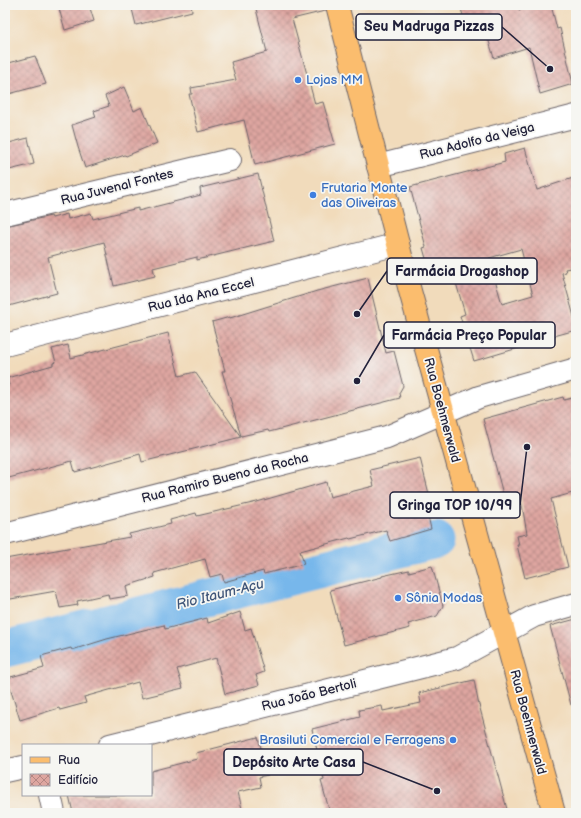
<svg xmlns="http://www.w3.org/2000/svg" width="581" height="818" viewBox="0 0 581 818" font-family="'Balsamiq Sans',sans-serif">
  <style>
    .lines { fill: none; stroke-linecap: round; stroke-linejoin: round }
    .river { stroke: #77b7eb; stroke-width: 37 }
    .building { fill: url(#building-cross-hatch); fill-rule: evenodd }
    .minor-casing { stroke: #6a6368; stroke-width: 24 }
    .major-casing { stroke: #6a6368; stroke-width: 24 }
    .minor { stroke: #fff; stroke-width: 22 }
    .major { stroke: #fbbd6e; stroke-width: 22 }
    .shop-dot { fill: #3f7fe0; stroke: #f6f6f2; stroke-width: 1.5 }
    .labels { text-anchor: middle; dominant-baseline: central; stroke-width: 3.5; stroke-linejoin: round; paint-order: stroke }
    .shop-label { font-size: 13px; fill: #366cbe; stroke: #f6f6f2; text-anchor: start }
    .street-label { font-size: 13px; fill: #22223b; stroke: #f6f6f2 }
    .water-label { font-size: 14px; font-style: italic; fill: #405679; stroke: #f6f6f2 }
    .leader { fill: none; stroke: #22223b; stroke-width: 1.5 }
    .callout-dot { fill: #22223b; stroke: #f6f6f2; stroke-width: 1.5 }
    .callout { fill: #f6f6f2; stroke: #22223b; stroke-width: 1.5 }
    .callout-label { font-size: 14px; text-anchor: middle; font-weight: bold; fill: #22223b }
  </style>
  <defs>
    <pattern id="building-cross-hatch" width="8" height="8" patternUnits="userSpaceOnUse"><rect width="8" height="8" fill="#dea6a0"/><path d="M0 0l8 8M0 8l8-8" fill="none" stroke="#b48784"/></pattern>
  </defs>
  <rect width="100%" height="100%" fill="#f6f6f2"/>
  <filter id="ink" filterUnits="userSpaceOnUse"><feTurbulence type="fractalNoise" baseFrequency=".025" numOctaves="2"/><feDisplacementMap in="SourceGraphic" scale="8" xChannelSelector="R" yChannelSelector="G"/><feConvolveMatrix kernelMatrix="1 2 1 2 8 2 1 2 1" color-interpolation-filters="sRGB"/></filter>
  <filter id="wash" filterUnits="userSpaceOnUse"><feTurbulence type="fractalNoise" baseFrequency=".012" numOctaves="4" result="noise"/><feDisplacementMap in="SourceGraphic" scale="16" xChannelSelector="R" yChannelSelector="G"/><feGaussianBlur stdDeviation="0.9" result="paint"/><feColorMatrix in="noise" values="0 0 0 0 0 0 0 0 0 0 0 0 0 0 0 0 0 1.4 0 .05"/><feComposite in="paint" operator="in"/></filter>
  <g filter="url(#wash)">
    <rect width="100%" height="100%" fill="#f1dbbb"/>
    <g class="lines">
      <path class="river" d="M 5,649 L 436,540"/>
    </g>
    <g id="blocks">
      <g class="building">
        <path d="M 58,5 L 89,5 L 94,21 L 65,30 Z"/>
        <path d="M 131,5 L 191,5 L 192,11 L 136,25 Z"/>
        <path d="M 255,5 L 325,5 L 325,11 L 292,19 L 315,104 L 323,102 L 335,144 L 255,165 L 244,120 L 198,132 L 189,94 L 192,94 L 191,88 L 236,80 L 231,62 L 267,52 Z"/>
        <path d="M 460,5 L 518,5 L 519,10 L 537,5 L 551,5 L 557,29 L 560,28 L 573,84 L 540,94 L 529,47 L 494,58 L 482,18 L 465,23 Z"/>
        <path d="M 35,56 L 46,84 L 5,95 L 5,64 Z"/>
        <path d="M 124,87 L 134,111 L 142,107 L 157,143 L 126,156 L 125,155 L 85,168 L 78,147 L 72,125 L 96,117 L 94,111 L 109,106 L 105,96 Z"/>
        <path d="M 28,138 L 34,164 L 5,171 L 5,144 Z"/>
        <path d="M 525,148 L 537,190 L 576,177 L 576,267 L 565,269 L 566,272 L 562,273 L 576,324 L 576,330 L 525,344 L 525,346 L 474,361 L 460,316 L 465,314 L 452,269 L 433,274 L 430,262 L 427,262 L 423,248 L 426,247 L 410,187 L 505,162 L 504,154 ZM 521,249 L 533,295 L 502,304 L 489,258 Z"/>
        <path d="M 258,174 L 274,241 L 197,260 L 197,257 L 153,268 L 155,276 L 114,286 L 104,242 L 48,257 L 57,293 L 5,307 L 5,226 L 51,216 L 52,218 L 67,214 L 68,219 L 91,213 L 93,219 L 138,208 L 138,211 L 201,195 L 200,188 Z"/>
        <path d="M 368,278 L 386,353 L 394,351 L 403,386 L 399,393 L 400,398 L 269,432 L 268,430 L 241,436 L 222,371 L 225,371 L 212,322 L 230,317 L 230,318 L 317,291 Z"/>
        <path d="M 168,333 L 179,376 L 195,372 L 241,437 L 142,462 L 140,454 L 75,472 L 72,461 L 5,479 L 5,385 L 9,385 L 7,378 L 53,365 L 53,363 L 56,362 L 52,349 L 68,345 L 71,358 Z"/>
        <path d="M 563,397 L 564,400 L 576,397 L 576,492 L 551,499 L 568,567 L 525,578 L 517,545 L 519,545 L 517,536 L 527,534 L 520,493 L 504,498 L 483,419 Z"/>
        <path d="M 420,458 L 429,494 L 423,495 L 431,529 L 390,541 L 386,530 L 350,539 L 349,538 L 300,551 L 304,564 L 264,574 L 263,571 L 224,582 L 222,574 L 210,577 L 205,559 L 154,573 L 155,577 L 126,586 L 128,596 L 109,599 L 108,594 L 77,601 L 78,605 L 60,608 L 56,591 L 5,600 L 5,559 L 130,537 L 129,534 L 171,524 L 170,520 L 196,513 L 197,516 L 257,502 L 326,482 L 330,497 L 374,486 L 370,470 Z"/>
        <path d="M 432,566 L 443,606 L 437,616 L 408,624 L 410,628 L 344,645 L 330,590 L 382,577 L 382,576 L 409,570 L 409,572 Z"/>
        <path d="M 240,612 L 245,630 L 251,628 L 264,672 L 256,675 L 259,685 L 225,694 L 216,658 L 177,669 L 183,688 L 142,698 L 138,682 L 84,697 L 86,703 L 60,710 L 59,708 L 20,720 L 7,678 L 44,668 L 41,656 L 71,648 L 72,650 L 107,639 L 164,625 L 165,629 L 207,618 L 208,623 Z"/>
        <path d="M 576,619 L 576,704 L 571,705 L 550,626 Z"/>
        <path d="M 474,680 L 478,701 L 508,813 L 330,813 L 321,781 L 324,780 L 312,729 L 360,717 L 359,710 L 382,706 L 383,711 L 421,703 L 419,693 Z"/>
        <path d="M 258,737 L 268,775 L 259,777 L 261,787 L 238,792 L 243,813 L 73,813 L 69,795 L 151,795 L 151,771 L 197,759 L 196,753 Z"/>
      </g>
    </g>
  </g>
  <g filter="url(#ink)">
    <use href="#blocks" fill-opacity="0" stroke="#6a6368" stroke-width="1"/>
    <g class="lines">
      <defs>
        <g id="minor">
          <path d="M 378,166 L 576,116"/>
          <path d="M 5,214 L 230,160"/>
          <path d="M 5,345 L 398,244"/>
          <path d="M 5,534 L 387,437 L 479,397 L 576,369"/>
          <path d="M 110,745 L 457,658 L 534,616 L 576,604"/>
          <path d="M 5,771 L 23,767"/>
          <path d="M 50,795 L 54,813"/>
        </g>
        <path id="major" d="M 337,5 L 410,291 L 554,813"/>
      </defs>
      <use href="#minor" class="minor-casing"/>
      <use href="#major" class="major-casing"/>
      <use href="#minor" class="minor"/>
      <use href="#major" class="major"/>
    </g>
  </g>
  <g class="shop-dot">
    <circle cx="298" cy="80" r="4"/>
    <circle cx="313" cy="195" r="4"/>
    <circle cx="398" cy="598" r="4"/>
    <circle cx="453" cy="740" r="4"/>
  </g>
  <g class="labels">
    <g class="shop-label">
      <text x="306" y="80">Lojas MM</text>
      <text x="321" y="188">Frutaria Monte<tspan x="321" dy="15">das Oliveiras</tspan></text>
      <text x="406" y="598">Sônia Modas</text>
      <text x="445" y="740" text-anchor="end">Brasiluti Comercial e Ferragens</text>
    </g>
    <g class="street-label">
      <text transform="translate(477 141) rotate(-14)">Rua Adolfo da Veiga</text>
      <text transform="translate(117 187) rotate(-14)">Rua Juvenal Fontes</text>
      <text transform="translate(201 295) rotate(-14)">Rua Ida Ana Eccel</text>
      <text transform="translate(442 410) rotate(75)">Rua Boehmerwald</text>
      <text transform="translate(225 478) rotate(-14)">Rua Ramiro Bueno da Rocha</text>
      <text transform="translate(309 695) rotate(-14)">Rua João Bertoli</text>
      <text transform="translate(528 722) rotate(75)">Rua Boehmerwald</text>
    </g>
    <g class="water-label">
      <text transform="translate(220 594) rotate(-14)">Rio Itaum-Açu</text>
    </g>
  </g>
  <path class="leader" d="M550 69L502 27M357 314L387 271M357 381L384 335M527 447L520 505M437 791L363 762"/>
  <g class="callout-dot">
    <circle cx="550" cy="69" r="4"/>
    <circle cx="357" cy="314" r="4"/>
    <circle cx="357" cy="381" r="4"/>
    <circle cx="527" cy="447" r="4"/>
    <circle cx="437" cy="791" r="4"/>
  </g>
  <g class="callout">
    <rect x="356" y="14" width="146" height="26" rx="4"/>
    <rect x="387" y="258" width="150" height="26" rx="4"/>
    <rect x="384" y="322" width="171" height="26" rx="4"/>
    <rect x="390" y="492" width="130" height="26" rx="4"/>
    <rect x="224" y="749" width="139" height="26" rx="4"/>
  </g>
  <g class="callout-label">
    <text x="429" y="31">Seu Madruga Pizzas</text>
    <text x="462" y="276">Farmácia Drogashop</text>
    <text x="469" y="340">Farmácia Preço Popular</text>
    <text x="455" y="510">Gringa TOP 10/99</text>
    <text x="294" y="767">Depósito Arte Casa</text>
  </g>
  <rect width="581" height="818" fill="none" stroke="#f6f6f2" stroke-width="20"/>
  <rect x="22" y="744" width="130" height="52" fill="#f6f6f2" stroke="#a1a1a9"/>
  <rect x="30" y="757" width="20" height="6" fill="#fbbd6e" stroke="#a1a1a9"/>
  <text x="58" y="764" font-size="12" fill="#22223b">Rua</text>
  <rect x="30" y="774" width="20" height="12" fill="url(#building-cross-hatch)" stroke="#a1a1a9"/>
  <text x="58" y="784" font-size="12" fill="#22223b">Edifício</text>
</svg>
